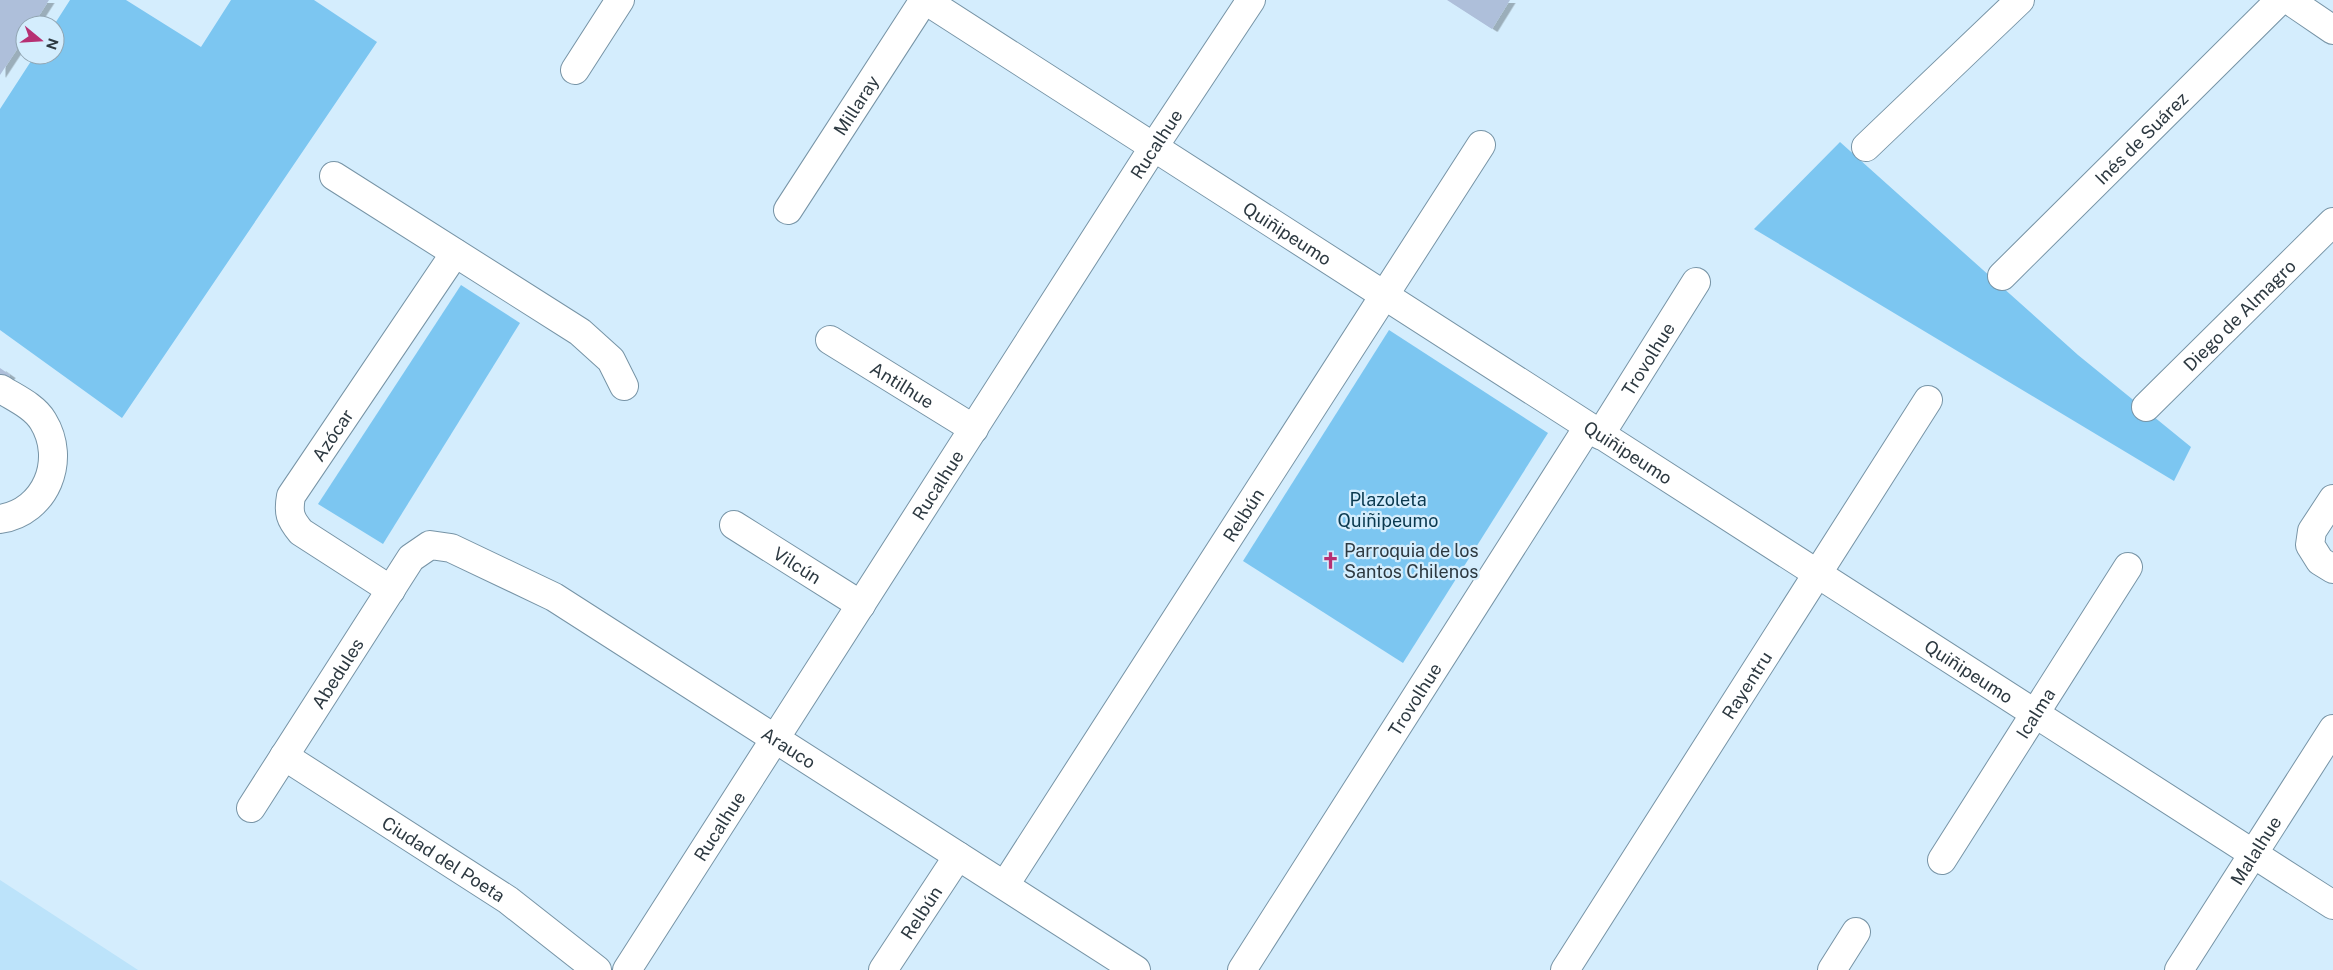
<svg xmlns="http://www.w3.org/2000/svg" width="2333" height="970" viewBox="0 0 2333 970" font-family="'Public Sans',sans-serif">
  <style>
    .built { fill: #bce3fa }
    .green { fill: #7cc6f1 }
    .building { fill: #aebfda; filter: url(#shadow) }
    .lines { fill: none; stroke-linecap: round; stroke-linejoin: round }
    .minor-casing { stroke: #7794a6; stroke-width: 30 }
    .minor { stroke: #fff; stroke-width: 28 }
    .labels { text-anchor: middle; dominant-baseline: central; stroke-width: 4.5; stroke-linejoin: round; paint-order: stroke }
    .street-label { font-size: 18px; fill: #2d3941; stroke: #d4edfd }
    .park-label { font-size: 18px; fill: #0a394f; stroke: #d4edfd }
    .poi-label { font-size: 18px; fill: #2d3941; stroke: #d4edfd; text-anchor: start }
  </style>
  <defs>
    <filter id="shadow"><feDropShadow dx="5.5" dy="3" stdDeviation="0" flood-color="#0004"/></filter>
  </defs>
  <rect width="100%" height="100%" fill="#d4edfd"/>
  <path class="built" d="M 0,880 L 138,970 L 0,970 Z"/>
  <g class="green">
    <path d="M 70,0 L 126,0 L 201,47 L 231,0 L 314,0 L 377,42 L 122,418 L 0,330 L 0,109 L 35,55 L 55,55 L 54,25 Z"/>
    <path d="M 1840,142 L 2078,355 L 2191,447 L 2174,481 L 1754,229 Z"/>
    <path d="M 461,285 L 520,323 L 383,544 L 318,504 Z"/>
    <path d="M 1389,330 L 1548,433 L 1403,663 L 1243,561 Z"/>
  </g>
  <g class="building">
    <path d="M 0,0 L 49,0 L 33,25 L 25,25 L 25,37 L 0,75 Z"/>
    <path d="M 1447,0 L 1510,0 L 1492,29 Z"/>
    <path d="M 0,368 L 10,375 L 0,390 Z"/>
  </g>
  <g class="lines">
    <defs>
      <g id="minor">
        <path id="s1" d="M 925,0 L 2333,905"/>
        <path d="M 2289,0 L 2333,30"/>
        <path d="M 575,70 L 620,0"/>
        <path d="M 1866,147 L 2020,0"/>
        <path d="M 334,176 L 580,332 L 611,360 L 624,386"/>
        <path id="s2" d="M 788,210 L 924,0"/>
        <path id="s3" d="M 2002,276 L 2280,0"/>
        <path id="s4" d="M 830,340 L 974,429"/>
        <path id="s5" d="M 2146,407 L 2333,222"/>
        <path id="s6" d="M 1600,435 L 1696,282"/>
        <path d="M 2333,499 L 2312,531 L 2310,545 L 2320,561 L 2333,569"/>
        <path d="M 0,519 C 46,512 67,460 43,421 C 34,406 15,398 1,389"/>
        <path id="s7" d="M 734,525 L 861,605"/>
        <path id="s8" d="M 391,590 L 301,532 C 290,519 288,513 291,496 L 455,253"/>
        <path id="s9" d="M 284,756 L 508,900 L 597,970"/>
        <path id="s10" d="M 251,808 L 411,558 L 430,545 L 451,548 L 554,597 L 1136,970"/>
        <path id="s11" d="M 1942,860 L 2128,567"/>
        <path id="s12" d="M 1005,885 L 1481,145"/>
        <path id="s13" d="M 627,970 L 1153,148 L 1251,0"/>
        <path id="s14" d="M 883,970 L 958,856"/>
        <path id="s15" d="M 1242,970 L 1588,427"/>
        <path id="s16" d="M 1565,970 L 1928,400"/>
        <path d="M 1832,970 L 1856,932"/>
        <path id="s17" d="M 2179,970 L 2333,729"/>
      </g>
    </defs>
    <use href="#minor" class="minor-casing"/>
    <use href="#minor" class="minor"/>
  </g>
  <defs>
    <symbol id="church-bare" viewBox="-9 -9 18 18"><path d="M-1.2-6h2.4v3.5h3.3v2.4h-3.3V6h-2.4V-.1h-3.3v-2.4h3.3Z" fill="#b63073" stroke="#d4edfd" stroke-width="2.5" paint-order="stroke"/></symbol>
  </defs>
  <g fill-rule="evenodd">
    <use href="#church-bare" x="1318" y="548" width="25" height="25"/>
  </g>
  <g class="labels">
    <g class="street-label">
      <text stroke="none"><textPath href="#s2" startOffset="125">Millaray</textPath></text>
      <text stroke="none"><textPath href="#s3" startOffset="196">Inés de Suárez</textPath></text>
      <text stroke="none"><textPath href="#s13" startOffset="981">Rucalhue</textPath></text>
      <text stroke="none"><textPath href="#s1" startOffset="431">Quiñipeumo</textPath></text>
      <text stroke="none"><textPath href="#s5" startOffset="131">Diego de Almagro</textPath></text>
      <text stroke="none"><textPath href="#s6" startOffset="90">Trovolhue</textPath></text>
      <text stroke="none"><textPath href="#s4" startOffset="85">Antilhue</textPath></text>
      <text stroke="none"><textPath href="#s8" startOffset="220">Azócar</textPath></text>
      <text stroke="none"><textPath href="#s1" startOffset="836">Quiñipeumo</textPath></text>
      <text stroke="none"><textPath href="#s13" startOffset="576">Rucalhue</textPath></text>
      <text stroke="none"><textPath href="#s12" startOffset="440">Relbún</textPath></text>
      <text stroke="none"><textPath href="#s7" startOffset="75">Vilcún</textPath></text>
      <text stroke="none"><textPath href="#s1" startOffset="1241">Quiñipeumo</textPath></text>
      <text stroke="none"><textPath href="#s10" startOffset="160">Abedules</textPath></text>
      <text stroke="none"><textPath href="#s16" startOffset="338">Rayentru</textPath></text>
      <text stroke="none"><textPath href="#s15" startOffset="321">Trovolhue</textPath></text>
      <text stroke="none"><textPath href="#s11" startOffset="174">Icalma</textPath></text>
      <text stroke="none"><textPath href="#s10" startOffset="734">Arauco</textPath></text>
      <text stroke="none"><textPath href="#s13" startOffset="171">Rucalhue</textPath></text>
      <text stroke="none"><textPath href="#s17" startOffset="142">Malalhue</textPath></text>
      <text stroke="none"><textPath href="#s9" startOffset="190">Ciudad del Poeta</textPath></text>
      <text stroke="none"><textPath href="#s14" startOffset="69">Relbún</textPath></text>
    </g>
    <g class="park-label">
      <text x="1388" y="499">Plazoleta<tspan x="1388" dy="21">Quiñipeumo</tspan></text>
    </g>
    <g class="poi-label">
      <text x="1344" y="550">Parroquia de los<tspan x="1344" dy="21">Santos Chilenos</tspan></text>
    </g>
  </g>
  <g transform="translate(40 40) rotate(108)"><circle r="24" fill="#d4edfd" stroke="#91a5b2"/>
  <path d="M0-4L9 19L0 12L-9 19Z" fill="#b63073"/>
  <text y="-8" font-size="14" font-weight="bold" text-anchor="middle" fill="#2d3941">N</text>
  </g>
</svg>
